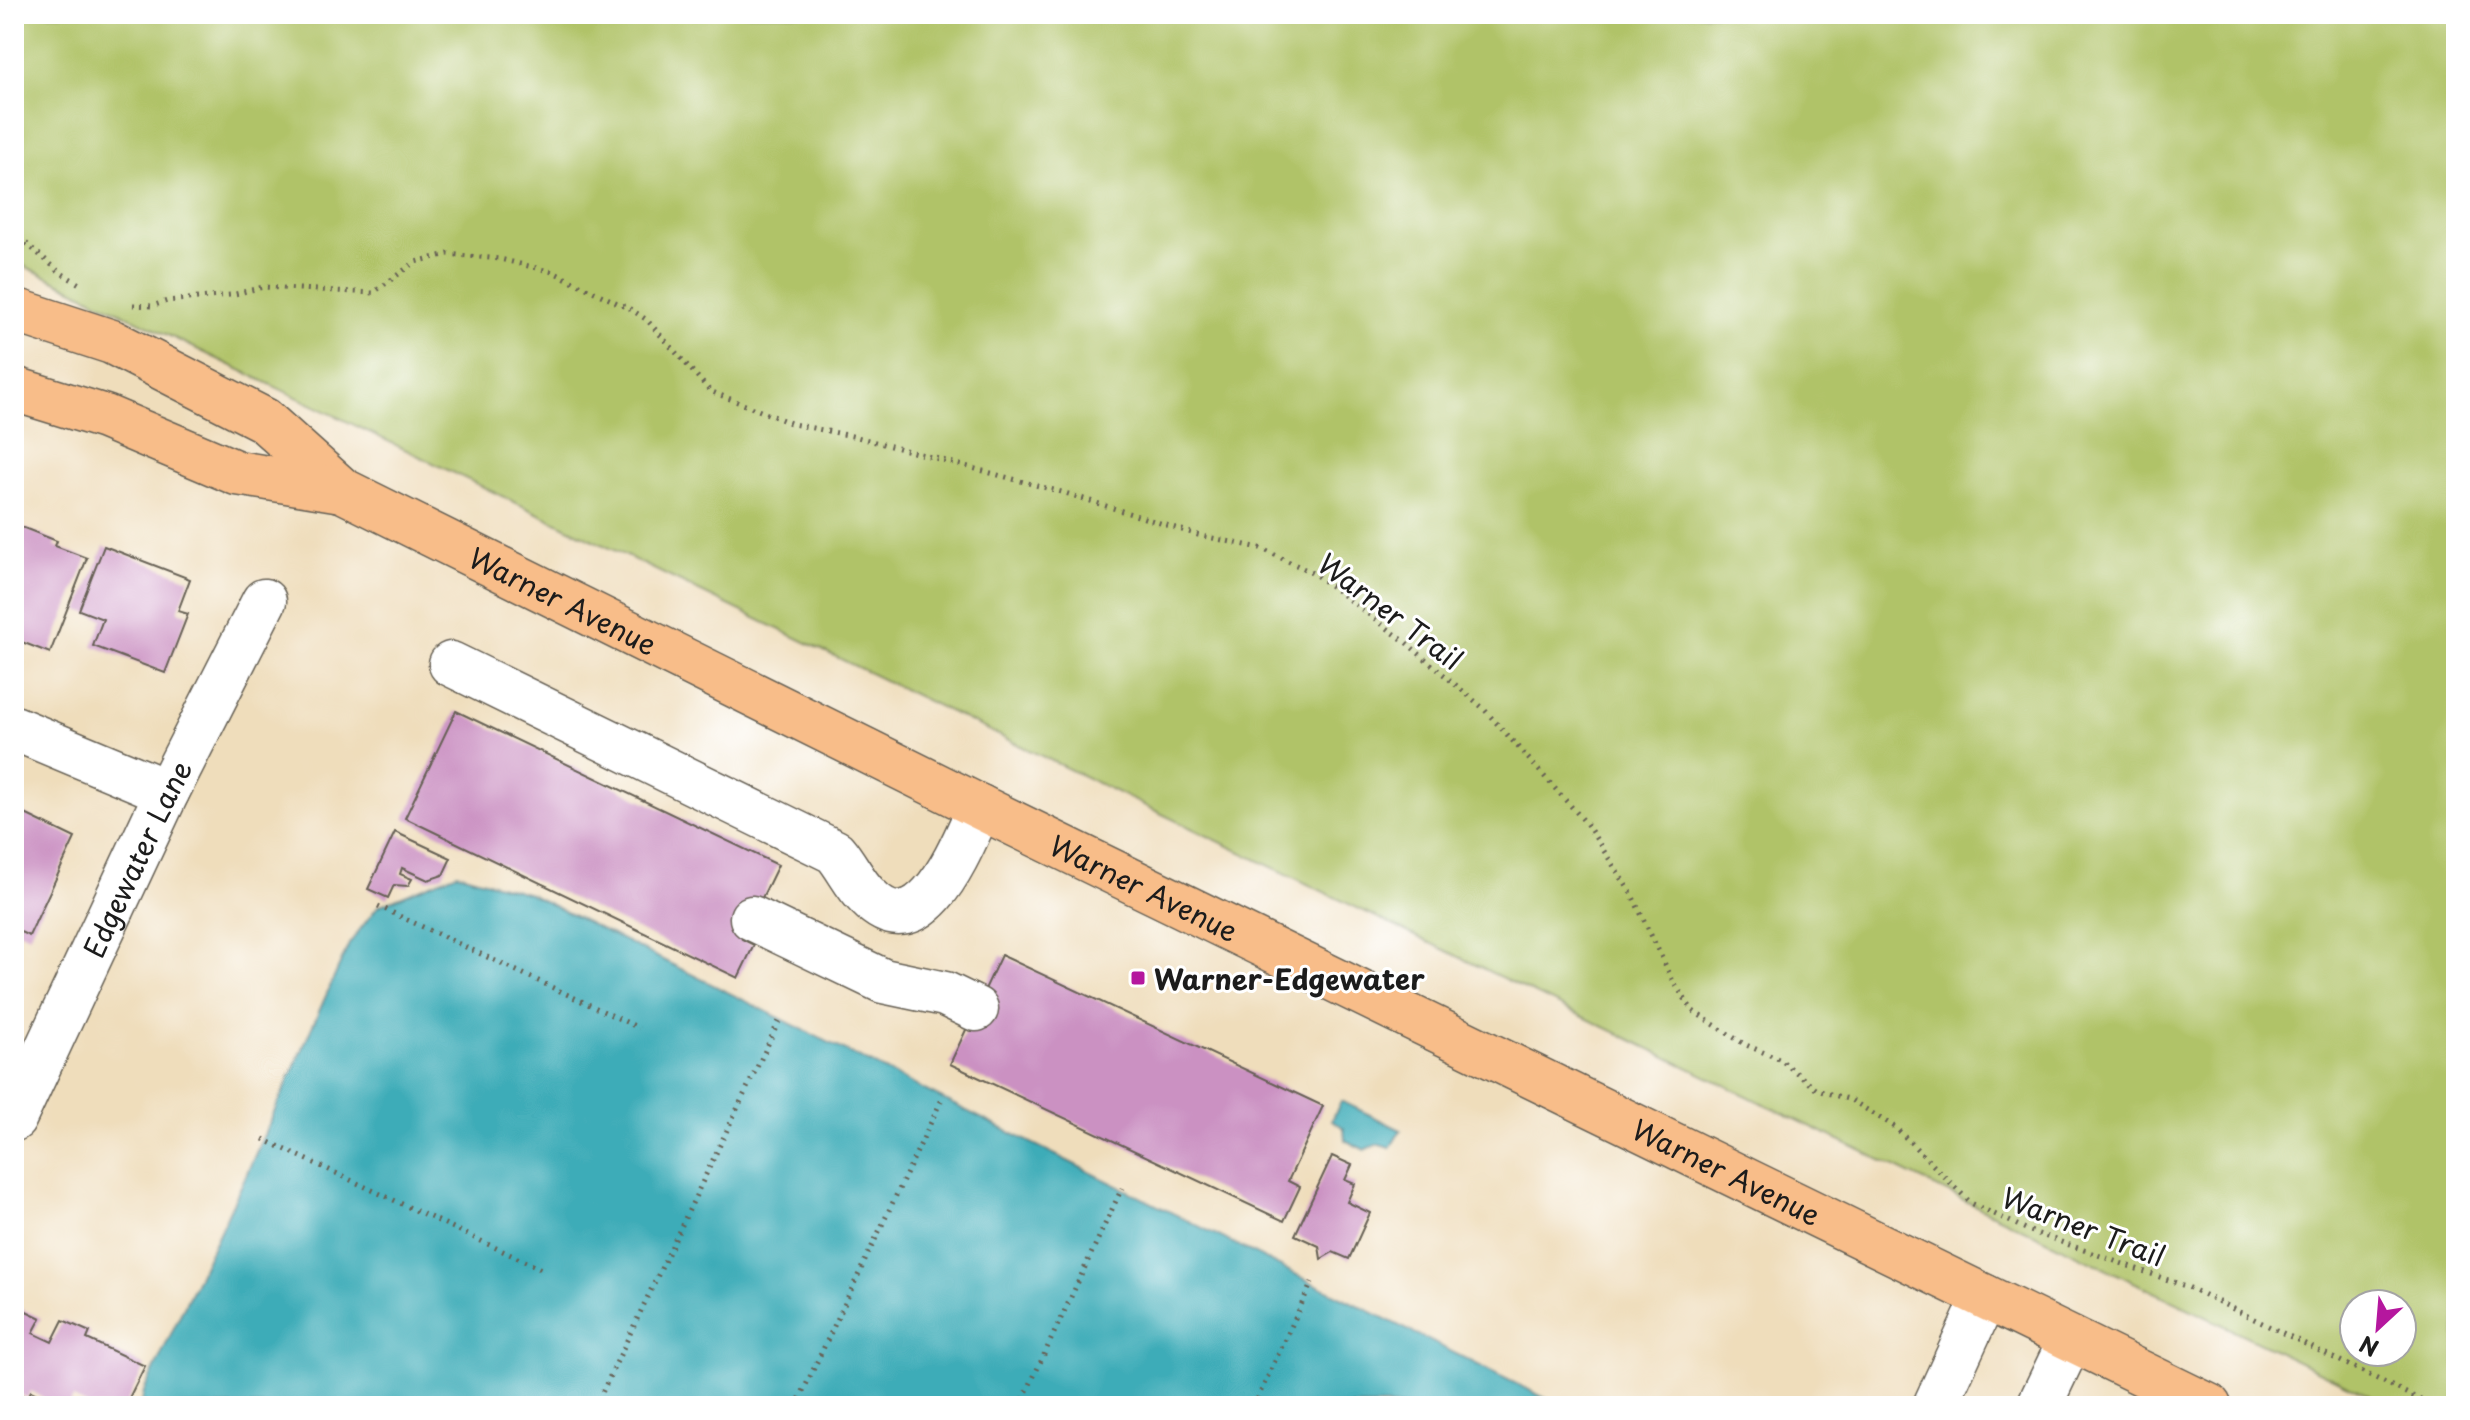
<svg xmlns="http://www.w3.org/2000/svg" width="2470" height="1420" viewBox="0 0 2470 1420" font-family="'Playpen Sans',sans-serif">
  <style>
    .green { fill: #b0c367; stroke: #667042; stroke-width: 2; fill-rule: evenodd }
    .water { fill: #3cacb8; stroke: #2c646a; stroke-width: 2 }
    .building { fill: #cb91c2 }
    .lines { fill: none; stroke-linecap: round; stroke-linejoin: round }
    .minor-casing { stroke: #666054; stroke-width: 47 }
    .major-casing { stroke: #666054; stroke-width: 47 }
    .path { stroke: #666054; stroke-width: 5; stroke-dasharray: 2 6; stroke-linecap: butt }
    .minor { stroke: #fff; stroke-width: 44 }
    .major { stroke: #f8bd89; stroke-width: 44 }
    .poi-dot { fill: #b5179e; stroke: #fff; stroke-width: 3 }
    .labels { text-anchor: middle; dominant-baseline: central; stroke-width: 6; stroke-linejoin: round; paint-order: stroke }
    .street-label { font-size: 28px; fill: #1c1c1c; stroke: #fff }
    .poi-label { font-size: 28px; font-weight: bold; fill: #1c1c1c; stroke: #fff; text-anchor: start }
  </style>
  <rect width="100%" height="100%" fill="#fff"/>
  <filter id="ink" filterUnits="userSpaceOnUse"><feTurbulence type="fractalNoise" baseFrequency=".0125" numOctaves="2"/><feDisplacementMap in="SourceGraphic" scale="16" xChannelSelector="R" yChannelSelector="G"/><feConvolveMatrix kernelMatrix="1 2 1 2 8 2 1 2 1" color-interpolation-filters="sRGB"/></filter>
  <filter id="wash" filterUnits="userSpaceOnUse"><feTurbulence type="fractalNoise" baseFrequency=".006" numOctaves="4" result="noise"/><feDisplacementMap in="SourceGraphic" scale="32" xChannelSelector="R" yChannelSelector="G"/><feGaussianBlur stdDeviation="1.8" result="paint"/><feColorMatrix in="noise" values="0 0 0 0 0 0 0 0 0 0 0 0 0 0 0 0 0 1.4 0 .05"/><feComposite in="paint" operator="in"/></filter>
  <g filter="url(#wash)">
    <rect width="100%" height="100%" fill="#efddbb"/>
    <path class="green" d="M 21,14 L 2456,14 L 2456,1406 L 2391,1406 L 14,261 L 14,28 ZM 2354,1304 L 2402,1304 L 2402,1352 L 2354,1352 Z"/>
    <g class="water">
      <path d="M 457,873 L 530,894 L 1561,1406 L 141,1406 L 144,1391 L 243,1182 L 349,944 L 378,906 Z"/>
      <path d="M 1341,1101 L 1401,1130 L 1390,1148 L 1376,1144 L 1365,1150 L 1345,1140 L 1344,1128 L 1332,1120 Z"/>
    </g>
    <g id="blocks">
      <g class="building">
        <path d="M 14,524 L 57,541 L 55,546 L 87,558 L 50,653 L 14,639 Z"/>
        <path d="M 104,546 L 190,579 L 178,611 L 188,614 L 165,673 L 93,646 L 103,619 L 79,610 Z"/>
        <path d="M 456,711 L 778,865 L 742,939 L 754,945 L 738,978 L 405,818 Z"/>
        <path d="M 21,812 L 75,838 L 29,936 L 14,929 L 14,826 Z"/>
        <path d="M 395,832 L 451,858 L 443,875 L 428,880 L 402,868 L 400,874 L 412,879 L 408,886 L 394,885 L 388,898 L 368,889 Z"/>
        <path d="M 1001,955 L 1323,1106 L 1288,1181 L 1300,1187 L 1284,1221 L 950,1064 Z"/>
        <path d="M 1332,1156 L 1352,1165 L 1345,1180 L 1355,1184 L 1347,1202 L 1370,1213 L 1349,1259 L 1333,1252 L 1321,1259 L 1319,1246 L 1295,1235 Z"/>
        <path d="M 20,1308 L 41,1318 L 33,1333 L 52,1342 L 63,1320 L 90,1332 L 87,1339 L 145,1366 L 125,1406 L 90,1406 L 73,1398 L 69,1406 L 60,1406 L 31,1391 L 27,1398 L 14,1391 L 14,1342 L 21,1328 L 14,1325 L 14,1320 Z"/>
      </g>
    </g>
  </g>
  <g filter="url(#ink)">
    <use href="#blocks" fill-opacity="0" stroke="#666054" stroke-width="2"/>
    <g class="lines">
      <defs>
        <g id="minor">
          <path d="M 451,664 L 835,852 C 847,866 855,885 868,897 C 923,954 963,842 980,807"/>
          <path d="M 14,728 L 167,792"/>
          <path d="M 752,918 L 883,981 L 945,994 L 976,1009"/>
          <path id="s1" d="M 14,1119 L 167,792 L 264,601"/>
          <path d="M 1935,1406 L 1985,1297"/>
          <path d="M 2039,1406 L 2071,1339"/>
        </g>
        <g id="major">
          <path id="s2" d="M 14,310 L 112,342 L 264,420 L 342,490 L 980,807 L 2209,1406"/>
          <path d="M 14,389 L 105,417 L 237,473 L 342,490"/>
        </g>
      </defs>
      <use href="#minor" class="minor-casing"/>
      <use href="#major" class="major-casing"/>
      <g class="path">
        <path d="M 14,233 L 61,273 L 83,286"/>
        <path d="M 133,305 L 152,306 L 167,301 L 231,295 L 263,287 L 373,293 L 415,262 L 448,254 L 500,259 L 553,272 L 632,310 L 647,320 L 710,391 L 793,424 L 857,437 L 1065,493 L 1198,535 L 1260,548 L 1313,573 L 1403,640 L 1483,708 L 1586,823 L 1631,893 L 1673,981 L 1693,1011 L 1744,1044 L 1781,1060 L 1817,1090 L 1851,1100 L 1895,1127 L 1971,1203 L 2030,1231 L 2188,1287 L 2433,1406"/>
        <path d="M 378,906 L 639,1028"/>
        <path d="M 263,1139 L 541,1269"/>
        <path d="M 599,1399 L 780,1019"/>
        <path d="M 796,1406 L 942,1099"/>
        <path d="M 1020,1406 L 1122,1188"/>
        <path d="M 1254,1406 L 1312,1282"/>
        <path d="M 1546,1406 L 1549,1400"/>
      </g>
      <use href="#minor" class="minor"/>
      <use href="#major" class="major"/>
    </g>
  </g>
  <rect class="poi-dot" x="1130" y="970" width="16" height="16" rx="4"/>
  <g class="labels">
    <g class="street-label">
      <text stroke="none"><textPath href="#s2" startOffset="626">Warner Avenue</textPath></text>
      <text transform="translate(1391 611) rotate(37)">Warner Trail</text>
      <text stroke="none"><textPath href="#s1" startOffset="288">Edgewater Lane</textPath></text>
      <text stroke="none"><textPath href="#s2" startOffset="1274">Warner Avenue</textPath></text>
      <text stroke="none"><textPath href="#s2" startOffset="1922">Warner Avenue</textPath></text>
      <text transform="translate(2084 1226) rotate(21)">Warner Trail</text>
    </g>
    <g class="poi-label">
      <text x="1154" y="978">Warner-Edgewater</text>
    </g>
  </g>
  <rect width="2470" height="1420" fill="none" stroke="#fff" stroke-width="48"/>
  <g transform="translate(2378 1328) rotate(206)"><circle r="38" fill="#ffffff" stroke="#a4a4a4" stroke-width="2"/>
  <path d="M0-6L14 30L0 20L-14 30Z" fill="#b5179e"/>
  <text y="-12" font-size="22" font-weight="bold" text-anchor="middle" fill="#1c1c1c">N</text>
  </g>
</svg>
